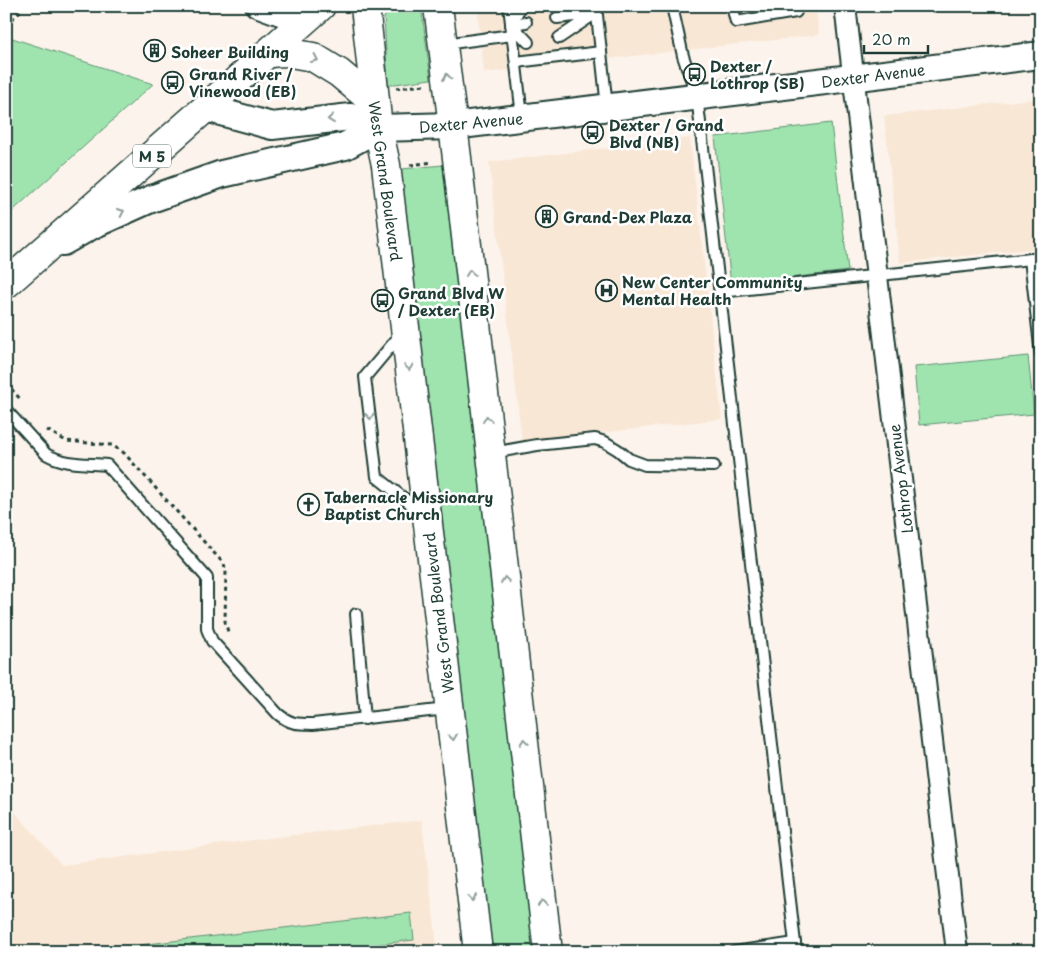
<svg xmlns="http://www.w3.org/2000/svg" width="1047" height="958" viewBox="0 0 1047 958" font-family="'Playpen Sans',sans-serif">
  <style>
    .built { fill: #f9e7d6 }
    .green { fill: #9fe4af; stroke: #5f9072 }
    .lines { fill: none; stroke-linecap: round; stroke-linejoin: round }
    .service-casing { stroke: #1f3d34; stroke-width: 14 }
    .minor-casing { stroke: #1f3d34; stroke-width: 24 }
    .tertiary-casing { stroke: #1f3d34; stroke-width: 30 }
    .secondary-casing { stroke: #1f3d34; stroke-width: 31 }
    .primary-casing { stroke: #1f3d34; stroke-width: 31 }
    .path { stroke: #1f3d34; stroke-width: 3; stroke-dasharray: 4 4; stroke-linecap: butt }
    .service { stroke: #fff; stroke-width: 10 }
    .minor { stroke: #fff; stroke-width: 20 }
    .tertiary { stroke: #fff; stroke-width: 26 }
    .secondary { stroke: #fff; stroke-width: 28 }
    .primary { stroke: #fff; stroke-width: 28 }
    .oneway { stroke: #8f9e9a }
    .labels { text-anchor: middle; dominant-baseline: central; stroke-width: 5; stroke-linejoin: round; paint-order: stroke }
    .shield { fill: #fff; stroke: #627771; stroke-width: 1 }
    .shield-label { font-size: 14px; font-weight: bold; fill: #1f3d34 }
    .poi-label { font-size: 15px; font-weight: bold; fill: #1f3d34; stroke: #fff; text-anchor: start }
    .street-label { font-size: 15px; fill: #1f3d34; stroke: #fff }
  </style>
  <rect width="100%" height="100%" fill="#fcf4ec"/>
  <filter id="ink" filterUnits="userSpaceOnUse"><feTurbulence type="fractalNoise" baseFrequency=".02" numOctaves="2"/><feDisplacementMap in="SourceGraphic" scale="10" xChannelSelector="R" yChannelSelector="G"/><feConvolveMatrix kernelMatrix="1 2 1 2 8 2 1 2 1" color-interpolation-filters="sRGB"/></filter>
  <g filter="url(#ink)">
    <g class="built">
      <path d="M 477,6 L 816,6 L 819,35 L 484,73 Z"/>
      <path d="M 1041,98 L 1041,248 L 900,263 L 884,116 Z"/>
      <path d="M 690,138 L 722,419 L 522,442 L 489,162 Z"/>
      <path d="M 6,802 L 62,865 L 268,838 L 422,820 L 438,952 L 6,952 Z"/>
      <path d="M 783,938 L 784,952 L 671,952 Z"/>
    </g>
    <g class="green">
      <path d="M 396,6 L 421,6 L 431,79 L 388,85 L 384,17 Z"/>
      <path d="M 6,36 L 153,84 L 6,217 Z"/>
      <path d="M 831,123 L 848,271 L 731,285 L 715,137 Z"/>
      <path d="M 443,165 L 535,952 L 490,952 L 399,178 L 402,169 Z"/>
      <path d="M 1028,356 L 1034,414 L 919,425 L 914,367 Z"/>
      <path d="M 411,913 L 414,940 L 346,948 L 351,952 L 79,952 Z"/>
    </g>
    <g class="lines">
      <defs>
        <g id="service">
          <path d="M 509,6 L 522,116"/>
          <path d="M 578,6 L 593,12"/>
          <path d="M 596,6 L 607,107"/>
          <path d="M 672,6 L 683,56 L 697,96 L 796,952"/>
          <path d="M 732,6 L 736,22 L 796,12"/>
          <path d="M 557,18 L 593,14"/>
          <path d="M 511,24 L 528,42"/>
          <path d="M 511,24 L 521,6"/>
          <path d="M 511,24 L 526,22"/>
          <path d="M 559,38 L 596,13"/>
          <path d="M 444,44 L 512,35"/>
          <path d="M 516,62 L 601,52"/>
          <path d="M 1030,259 L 1041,355"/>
          <path d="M 720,292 L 1041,258"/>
          <path d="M 401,334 L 365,377 L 377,477 L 421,512"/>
          <path d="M 6,410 L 46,454 C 65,465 85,463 107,465 L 207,578 L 207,629 L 212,641 L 278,714 C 290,724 297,724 313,724 L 447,709"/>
          <path d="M 492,453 L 537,445 L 595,439 L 605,442 L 618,450 L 629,459 L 645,465 L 714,466"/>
          <path d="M 356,614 L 365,719"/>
          <path d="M 734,952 L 795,943"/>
        </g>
        <g id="minor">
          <path d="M 256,6 L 302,23"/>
          <path d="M 845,6 L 957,952"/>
        </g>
        <g id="tertiary">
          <path d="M 206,108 L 272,126 L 351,117 L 378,128 L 453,126 L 1041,55"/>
          <path d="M 63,242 L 93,225 L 151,199 L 222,174 L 345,146 L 378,128"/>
        </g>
        <g id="secondary">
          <path d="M 365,6 L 378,128 L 386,165 L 478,952"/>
          <path d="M 438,6 L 457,158 L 548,952"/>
        </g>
        <g id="primary">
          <path d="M 268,53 L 285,52 L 313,57 L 339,73 L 375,103"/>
          <path d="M 6,284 L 321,6"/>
        </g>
      </defs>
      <use href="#service" class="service-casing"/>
      <use href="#minor" class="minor-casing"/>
      <use href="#tertiary" class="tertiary-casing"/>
      <use href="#secondary" class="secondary-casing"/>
      <use href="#primary" class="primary-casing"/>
      <g class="path">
        <path d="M 6,25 L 25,6"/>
        <path d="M 396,88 L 425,85"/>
        <path d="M 410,165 L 433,162"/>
        <path d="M 6,383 L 22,401"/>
        <path d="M 47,430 L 66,441 L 112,445 L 124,453 L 224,564 L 226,571 L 225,621 L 228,632"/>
      </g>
      <use href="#service" class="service"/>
      <use href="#minor" class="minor"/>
      <use href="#tertiary" class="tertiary"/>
      <use href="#secondary" class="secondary"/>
      <use href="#primary" class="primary"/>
    </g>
    <defs><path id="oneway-chevron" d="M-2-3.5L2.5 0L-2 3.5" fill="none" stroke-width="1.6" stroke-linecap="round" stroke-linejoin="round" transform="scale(1.25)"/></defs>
    <g class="oneway">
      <use href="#oneway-chevron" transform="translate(315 59) rotate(25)"/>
      <use href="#oneway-chevron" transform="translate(447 77) rotate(-97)"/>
      <use href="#oneway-chevron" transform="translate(331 119) rotate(174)"/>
      <use href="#oneway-chevron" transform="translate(121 212) rotate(-25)"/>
      <use href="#oneway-chevron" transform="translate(470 273) rotate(-97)"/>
      <use href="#oneway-chevron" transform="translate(409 367) rotate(83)"/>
      <use href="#oneway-chevron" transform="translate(370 416) rotate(84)"/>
      <use href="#oneway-chevron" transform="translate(487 419) rotate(-96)"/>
      <use href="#oneway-chevron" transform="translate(505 580) rotate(-97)"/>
      <use href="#oneway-chevron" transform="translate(453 737) rotate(83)"/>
      <use href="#oneway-chevron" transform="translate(524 742) rotate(-97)"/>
      <use href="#oneway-chevron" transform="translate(472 898) rotate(83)"/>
      <use href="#oneway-chevron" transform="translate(542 903) rotate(-97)"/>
    </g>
  </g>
  <defs>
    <symbol id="building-ring" viewBox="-11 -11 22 22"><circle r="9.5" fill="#fff" stroke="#1f3d34" stroke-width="1.5"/><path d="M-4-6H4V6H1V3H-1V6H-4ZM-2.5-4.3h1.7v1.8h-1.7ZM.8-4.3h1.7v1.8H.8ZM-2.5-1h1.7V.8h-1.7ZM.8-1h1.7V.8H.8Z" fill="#1f3d34"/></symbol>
    <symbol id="bus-ring" viewBox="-11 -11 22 22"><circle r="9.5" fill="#fff" stroke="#1f3d34" stroke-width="1.5"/><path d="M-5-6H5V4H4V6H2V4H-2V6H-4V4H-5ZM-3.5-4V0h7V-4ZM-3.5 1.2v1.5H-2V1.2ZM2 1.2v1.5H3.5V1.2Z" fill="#1f3d34"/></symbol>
    <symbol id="hospital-ring" viewBox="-11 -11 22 22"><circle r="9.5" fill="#fff" stroke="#1f3d34" stroke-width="1.5"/><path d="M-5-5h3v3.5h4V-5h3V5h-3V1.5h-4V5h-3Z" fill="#1f3d34"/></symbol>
    <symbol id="church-ring" viewBox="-11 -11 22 22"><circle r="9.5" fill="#fff" stroke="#1f3d34" stroke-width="1.5"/><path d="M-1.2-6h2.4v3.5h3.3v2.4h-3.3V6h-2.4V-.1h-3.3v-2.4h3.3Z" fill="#1f3d34"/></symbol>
  </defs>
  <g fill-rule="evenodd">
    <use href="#building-ring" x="142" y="38" width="25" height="25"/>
    <use href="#bus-ring" x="682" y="62" width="25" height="25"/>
    <use href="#bus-ring" x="160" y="70" width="25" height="25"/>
    <use href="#bus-ring" x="580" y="120" width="25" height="25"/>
    <use href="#building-ring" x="534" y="204" width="25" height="25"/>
    <use href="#hospital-ring" x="594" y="278" width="25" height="25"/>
    <use href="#bus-ring" x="370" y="288" width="25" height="25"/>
    <use href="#church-ring" x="296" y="492" width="25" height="25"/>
  </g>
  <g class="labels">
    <rect class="shield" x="133" y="144.5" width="38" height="23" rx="4"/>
    <g class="shield-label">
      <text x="152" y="156">M 5</text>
    </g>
    <g class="poi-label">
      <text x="171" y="51">Soheer Building</text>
      <text x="710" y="65">Dexter /<tspan x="710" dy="17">Lothrop (SB)</tspan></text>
      <text x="189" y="73">Grand River /<tspan x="189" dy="17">Vinewood (EB)</tspan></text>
      <text x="609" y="124">Dexter / Grand<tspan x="609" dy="17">Blvd (NB)</tspan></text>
      <text x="563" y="216">Grand-Dex Plaza</text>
      <text x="622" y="281">New Center Community<tspan x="622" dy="17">Mental Health</tspan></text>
      <text x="398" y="292">Grand Blvd W<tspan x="398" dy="17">/ Dexter (EB)</tspan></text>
      <text x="324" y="496">Tabernacle Missionary<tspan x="324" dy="17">Baptist Church</tspan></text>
    </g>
    <g class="street-label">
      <text transform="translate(873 75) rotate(-7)">Dexter Avenue</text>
      <text transform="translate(471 122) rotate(-5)">Dexter Avenue</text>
      <text transform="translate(386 181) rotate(82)">West Grand Boulevard</text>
      <text transform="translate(900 479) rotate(-97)">Lothrop Avenue</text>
      <text transform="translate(438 613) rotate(-97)">West Grand Boulevard</text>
    </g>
  </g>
  <rect width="1047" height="958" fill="none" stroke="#fff" stroke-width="25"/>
  <rect x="12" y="12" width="1022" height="933" fill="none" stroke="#1f3d34" stroke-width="2" filter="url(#ink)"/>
  <path d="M864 45v8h64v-8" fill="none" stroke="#1f3d34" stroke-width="2.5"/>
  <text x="872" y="45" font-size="15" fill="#1f3d34" stroke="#ffffff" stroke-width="4" paint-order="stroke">20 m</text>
</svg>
